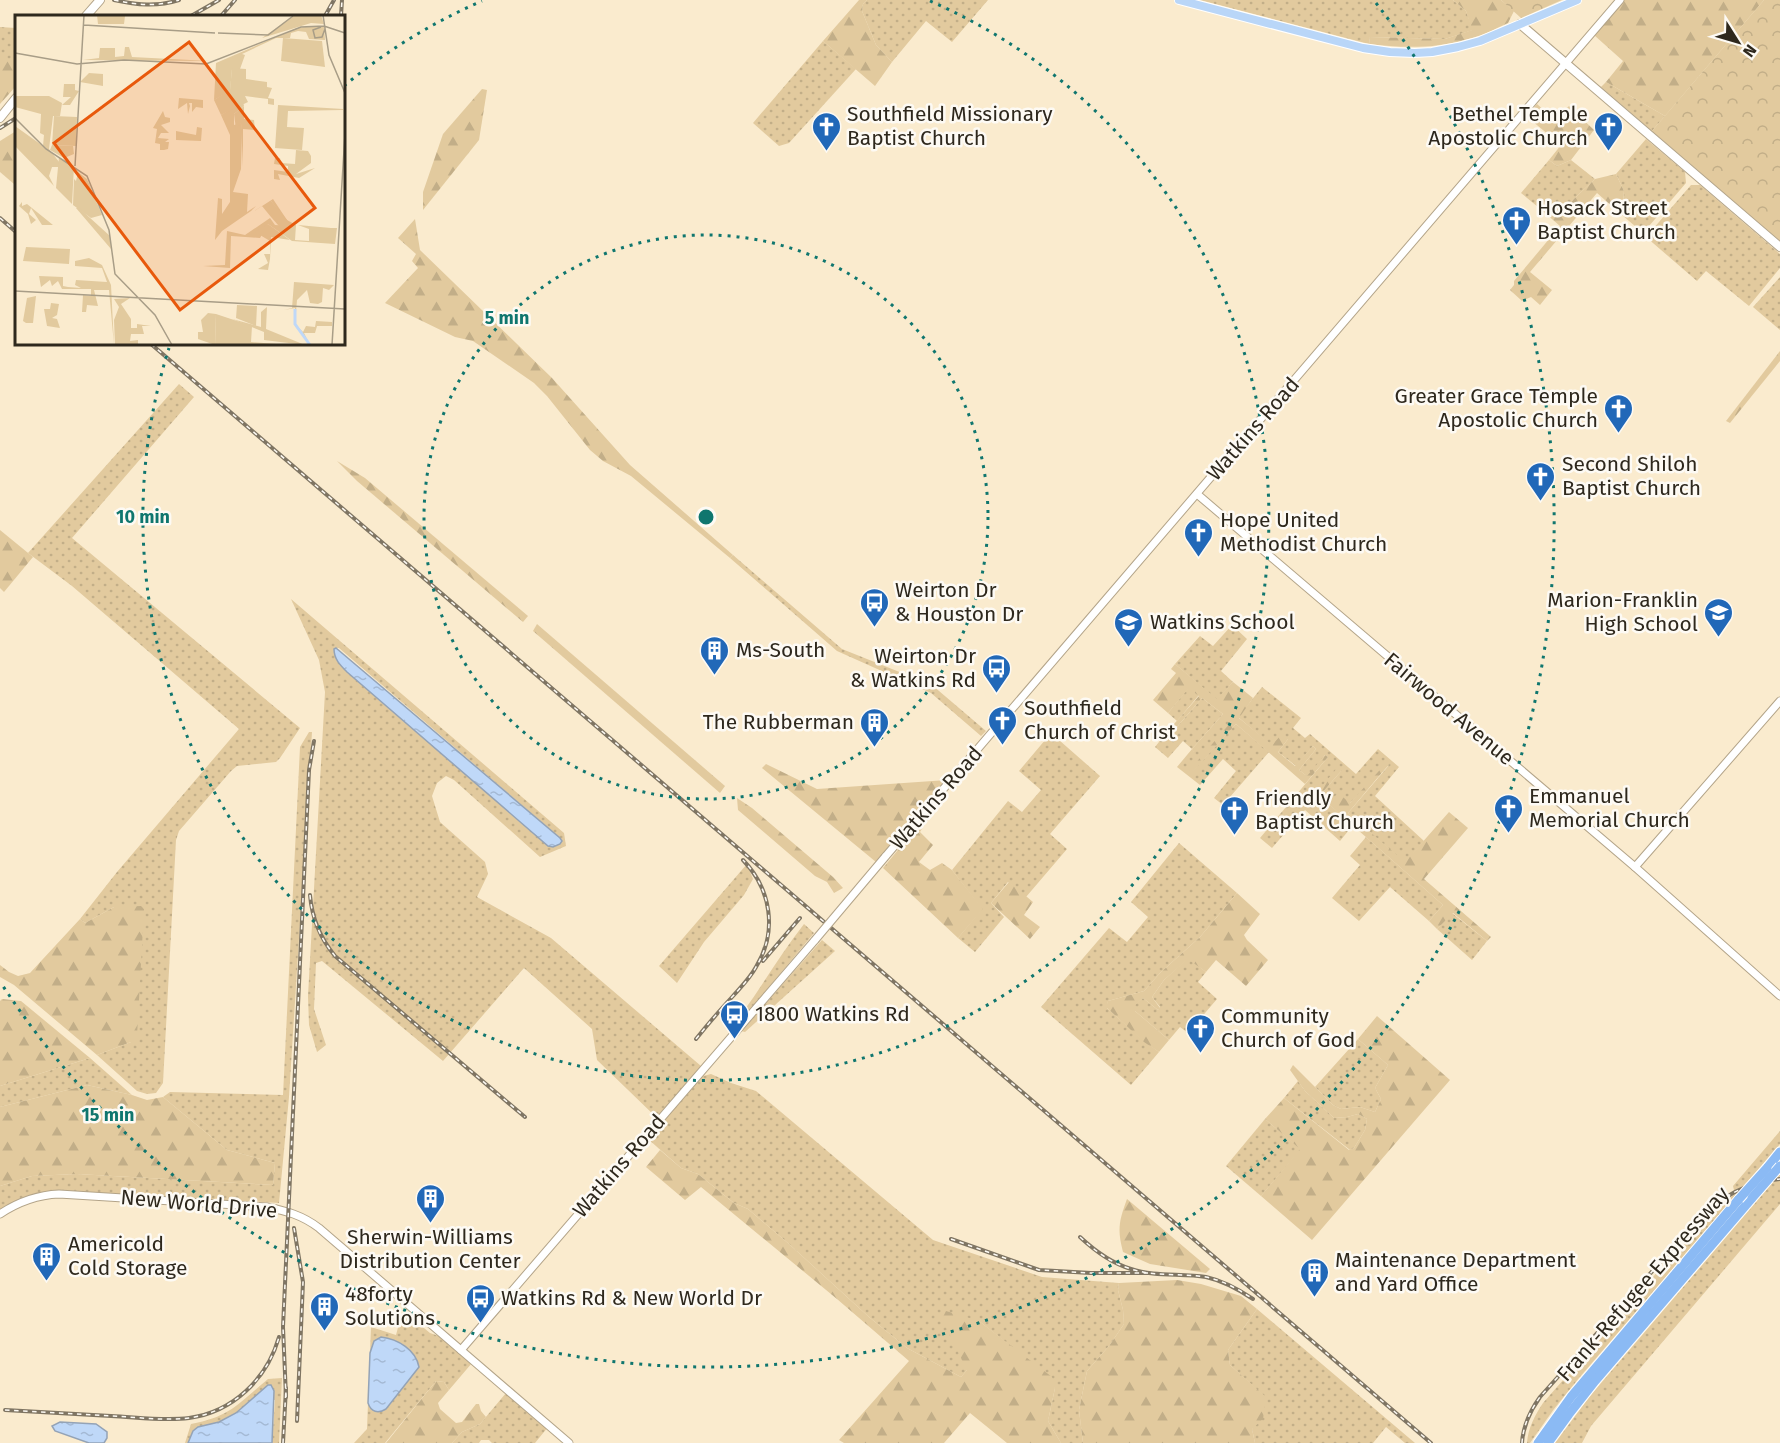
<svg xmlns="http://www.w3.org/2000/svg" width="1780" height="1443" viewBox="0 0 1780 1443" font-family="'Fira Sans',sans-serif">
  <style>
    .grass { fill: url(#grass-dots); fill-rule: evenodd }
    .forest { fill: url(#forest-firs) }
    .park { fill: url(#park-crowns) }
    .water { fill: url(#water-ripples); stroke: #94a3b6; stroke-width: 1.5 }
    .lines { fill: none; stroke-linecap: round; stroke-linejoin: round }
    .tertiary-casing { stroke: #b3a489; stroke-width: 9 }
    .secondary-casing { stroke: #b3a489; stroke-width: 10 }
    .primary-casing { stroke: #fff; stroke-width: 10 }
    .motorway-casing { stroke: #fff; stroke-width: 11 }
    .tertiary { stroke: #fff; stroke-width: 7 }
    .secondary { stroke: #fff; stroke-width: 8 }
    .primary { stroke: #b9d6f8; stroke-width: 8 }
    .motorway { stroke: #8bbaf4; stroke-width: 9 }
    .rail-casing { stroke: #7f7563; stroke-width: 4 }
    .rail { stroke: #fdfaf4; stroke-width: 1.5; stroke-dasharray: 4.5; stroke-linecap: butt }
    .tertiary-bridge-casing { stroke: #b3a489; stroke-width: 9; stroke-linecap: butt }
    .motorway-bridge-casing { stroke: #fff; stroke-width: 11; stroke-linecap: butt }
    .tertiary-bridge { stroke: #fff; stroke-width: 7 }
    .motorway-bridge { stroke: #8bbaf4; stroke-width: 9 }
    .ring { fill: none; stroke: #0f766e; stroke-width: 3; stroke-dasharray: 3 6 }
    .labels { text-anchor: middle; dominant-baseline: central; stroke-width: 5; stroke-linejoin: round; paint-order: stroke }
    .poi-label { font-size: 21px; fill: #2e281d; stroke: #fdfaf4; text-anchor: start }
    .street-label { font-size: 21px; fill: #2e281d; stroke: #fdfaf4 }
    .inset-river { fill: none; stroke: #bfd8f8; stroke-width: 3 }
    .inset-road { fill: none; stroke: #a89d87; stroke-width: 1.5 }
    .view { fill: #e8590c; fill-opacity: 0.15; stroke: #e8590c; stroke-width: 3 }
    .inset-edge { fill: none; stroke: #2e281d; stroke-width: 3 }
    .centre { fill: #0f766e; stroke: #fdfaf4; stroke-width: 3 }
    .ring-label { font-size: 18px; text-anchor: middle; font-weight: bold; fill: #0f766e; stroke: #fdfaf4; stroke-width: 5; stroke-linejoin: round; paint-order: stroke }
  </style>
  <defs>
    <pattern id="grass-dots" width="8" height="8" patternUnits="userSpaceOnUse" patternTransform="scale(1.5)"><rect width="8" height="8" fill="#e2ca9e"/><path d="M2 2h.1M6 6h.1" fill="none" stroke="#c2ae88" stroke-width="1.8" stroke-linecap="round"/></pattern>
    <pattern id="forest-firs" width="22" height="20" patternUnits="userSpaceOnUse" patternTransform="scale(1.5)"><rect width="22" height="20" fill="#e2ca9e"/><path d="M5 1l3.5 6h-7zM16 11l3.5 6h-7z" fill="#c2ae88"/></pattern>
    <pattern id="park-crowns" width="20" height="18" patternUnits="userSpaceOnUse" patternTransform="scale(1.5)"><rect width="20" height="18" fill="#e2ca9e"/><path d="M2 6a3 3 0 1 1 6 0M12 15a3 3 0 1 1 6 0" fill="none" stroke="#c2ae88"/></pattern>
    <pattern id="water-ripples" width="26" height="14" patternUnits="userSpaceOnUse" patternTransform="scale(1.5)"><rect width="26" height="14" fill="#bfd8f8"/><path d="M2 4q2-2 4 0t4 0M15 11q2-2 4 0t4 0" fill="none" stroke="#a4b9d4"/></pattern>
  </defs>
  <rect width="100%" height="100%" fill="#faebce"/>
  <g class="grass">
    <path d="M 867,0 L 988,0 L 952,42 L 926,21 L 892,62 L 876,45 L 862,11 L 863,4 Z"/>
    <path d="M 1200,0 L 1453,0 L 1466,11 L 1473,30 L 1445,39 L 1370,37 L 1369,44 Z"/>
    <path d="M 0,27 L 16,28 L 16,60 L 0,60 Z"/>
    <path d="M 823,41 L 856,69 L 789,143 L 779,146 L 753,123 Z"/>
    <path d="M 1606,82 L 1665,116 L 1652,131 L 1601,87 Z"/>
    <path d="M 1646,139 L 1685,172 L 1686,183 L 1643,233 L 1622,215 L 1624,191 L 1616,174 Z"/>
    <path d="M 1549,160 L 1557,166 L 1571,160 L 1595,179 L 1560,212 L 1546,205 L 1538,207 L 1521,193 Z"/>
    <path d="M 1691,185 L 1700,185 L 1780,254 L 1780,268 L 1749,306 L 1706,271 L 1697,281 L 1646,237 Z"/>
    <path d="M 1780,277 L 1780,330 L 1753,307 Z"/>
    <path d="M 179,384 L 194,397 L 72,538 L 300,728 L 280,758 L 276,762 L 237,766 L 231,771 L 179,831 L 176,840 L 163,1083 L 156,1093 L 147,1094 L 137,1091 L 97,1055 L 131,1042 L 114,907 L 85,923 L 80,919 L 117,872 L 239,729 L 72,586 L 28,553 Z"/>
    <path d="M 733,555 L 842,649 L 932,685 L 986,731 L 981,736 L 931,693 L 837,651 L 730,558 Z"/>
    <path d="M 291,599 L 564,833 L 566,846 L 540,857 L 454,780 L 446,776 L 437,783 L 432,796 L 440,822 L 485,862 L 488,874 L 477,897 L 551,938 L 701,1066 L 657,1118 L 597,1060 L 592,1029 L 524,968 L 443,1061 L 322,961 L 316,963 L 314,1009 L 326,1045 L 317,1052 L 309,1025 L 308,996 L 325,692 L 319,660 ZM 336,648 L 339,648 L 560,838 L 548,846 L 347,672 Z"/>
    <path d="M 1232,625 L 1247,639 L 1221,671 L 1233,682 L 1217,700 L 1175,664 L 1200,636 L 1213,646 Z"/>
    <path d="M 1189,687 L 1199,695 L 1177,721 L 1168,713 Z"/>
    <path d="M 1262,687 L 1301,718 L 1293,728 L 1305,738 L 1310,734 L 1356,774 L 1378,749 L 1399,767 L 1375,796 L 1424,841 L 1405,863 L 1348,813 L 1390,764 L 1350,803 L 1331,801 L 1322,793 L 1342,770 L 1316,793 L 1353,825 L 1340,841 L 1305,810 L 1272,848 L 1260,838 L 1328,757 L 1325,755 L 1308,777 L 1299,770 L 1316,749 L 1313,746 L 1296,766 L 1278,752 L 1288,739 L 1272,746 L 1238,717 Z"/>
    <path d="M 1202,698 L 1223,714 L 1192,749 L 1194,752 L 1227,716 L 1233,721 L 1188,773 L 1190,774 L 1236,724 L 1269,752 L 1223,805 L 1214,798 L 1236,771 L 1223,759 L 1200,785 L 1177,767 L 1192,749 L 1183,741 L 1168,758 L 1155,747 L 1166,733 L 1170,735 Z"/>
    <path d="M 309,732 L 312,732 L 289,1097 L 279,1203 L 61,1191 C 39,1193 19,1198 0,1210 L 0,1186 L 32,1176 L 77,1174 L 273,1185 L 275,1163 L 227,1150 L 163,1097 L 170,1092 L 283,1095 L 300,747 Z"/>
    <path d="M 1051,733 L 1100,776 L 1050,834 L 1067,849 L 1026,897 L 1008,882 L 991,903 L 1004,917 L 975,952 L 958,938 L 982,909 L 952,870 L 1008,801 L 1022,812 L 1041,790 L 1019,771 Z"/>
    <path d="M 1366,837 L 1443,905 L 1429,921 L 1390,887 L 1359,921 L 1332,898 L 1360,865 L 1350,856 Z"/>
    <path d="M 1179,843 L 1237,893 L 1200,937 L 1160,973 L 1144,991 L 1108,1001 L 1107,1008 L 1144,1041 L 1159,1052 L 1131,1085 L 1041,1007 L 1109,928 L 1127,942 L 1148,917 L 1131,902 Z"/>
    <path d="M 747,864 L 753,879 L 744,895 L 704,942 L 677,983 L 659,966 Z"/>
    <path d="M 1452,913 L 1487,941 L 1472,960 L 1437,929 Z"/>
    <path d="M 804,924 L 814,933 L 744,1017 L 743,1012 C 764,983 782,952 804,924 Z"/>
    <path d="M 822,940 L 835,951 L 745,1032 L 741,1031 Z"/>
    <path d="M 1188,958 L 1206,972 L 1198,982 L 1217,999 L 1188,1033 L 1180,1027 L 1169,1040 L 1135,1011 L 1135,1004 L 1143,998 L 1158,1010 L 1160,1007 L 1152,997 L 1164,980 Z"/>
    <path d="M 1358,1039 L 1388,1065 L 1375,1088 L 1381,1099 L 1375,1112 L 1360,1107 L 1341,1109 L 1333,1105 L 1315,1087 Z"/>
    <path d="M 90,1058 L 132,1095 L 87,1085 L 0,1107 L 0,1086 Z"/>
    <path d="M 711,1074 L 731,1083 L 756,1091 L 933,1240 L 1042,1277 L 1119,1283 L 1118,1290 L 1123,1310 L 1124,1324 L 1109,1346 L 1087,1371 L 1079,1410 L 1083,1443 L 1061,1443 L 1048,1421 L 1055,1388 L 1008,1344 L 979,1321 L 967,1370 L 961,1377 L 907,1348 L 869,1317 L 789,1244 L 748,1209 L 734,1203 L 698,1174 L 681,1168 L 648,1139 L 703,1076 Z"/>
    <path d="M 1298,1081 L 1305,1091 L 1334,1118 L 1347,1117 L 1358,1114 L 1367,1119 L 1365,1130 L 1354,1148 L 1350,1150 L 1284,1098 Z"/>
    <path d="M 1265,1119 L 1301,1149 L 1261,1196 L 1226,1166 Z"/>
    <path d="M 1780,1131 L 1780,1144 L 1579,1378 L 1554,1409 L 1530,1443 L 1527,1443 C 1528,1428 1535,1415 1543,1403 L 1701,1222 L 1714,1209 L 1735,1194 L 1733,1186 Z"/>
    <path d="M 1780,1174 L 1780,1204 L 1591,1426 L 1582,1443 L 1555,1443 L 1590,1396 Z"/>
    <path d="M 1257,1309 L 1415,1443 L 1405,1443 L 1386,1427 L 1373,1443 L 1255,1443 L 1252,1429 L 1265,1397 L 1230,1365 L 1228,1350 Z"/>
    <path d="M 407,1314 L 430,1333 L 447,1339 L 472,1363 L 449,1390 L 444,1382 L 436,1381 L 385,1443 L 354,1443 L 367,1429 L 368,1403 C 372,1412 378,1414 386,1408 L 419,1367 L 374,1341 L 370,1353 L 371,1327 L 396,1335 L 401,1316 Z"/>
    <path d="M 282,1378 L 279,1443 L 272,1443 L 275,1400 L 251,1401 L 236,1413 L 219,1422 L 198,1428 L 193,1431 L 188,1443 L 185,1443 L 191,1424 C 230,1417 239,1403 268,1379 Z"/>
    <path d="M 506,1393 L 548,1427 L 535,1443 L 492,1443 L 489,1440 L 481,1440 L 479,1443 L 452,1443 L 462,1432 L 480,1424 Z"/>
  </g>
  <g class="forest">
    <path d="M 859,0 L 867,0 L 863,4 L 862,11 L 876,45 L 892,62 L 875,86 L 823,41 Z"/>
    <path d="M 1453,0 L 1501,0 L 1514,11 L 1508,23 C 1495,29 1482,36 1468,39 C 1435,49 1402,48 1369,44 L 1370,37 L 1445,39 L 1472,30 L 1466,11 Z"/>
    <path d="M 1624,0 L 1764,0 L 1665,116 L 1606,82 L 1623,61 L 1594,35 Z"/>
    <path d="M 0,60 L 16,60 L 16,86 L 0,104 Z"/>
    <path d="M 482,89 L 487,90 L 479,140 L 423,210 L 423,192 L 443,134 Z"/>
    <path d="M 1537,104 L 1555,120 L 1569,106 L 1594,130 L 1571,160 L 1557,166 L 1549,160 L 1561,145 L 1526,116 Z"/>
    <path d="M 16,131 L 16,183 L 14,184 L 0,172 L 0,141 Z"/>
    <path d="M 1616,174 L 1624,191 L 1622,215 L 1597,193 L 1530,272 L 1552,290 L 1540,305 L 1531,297 L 1522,301 L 1510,290 L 1514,285 L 1514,281 L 1560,226 L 1538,207 L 1546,205 L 1560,212 L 1595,179 Z"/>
    <path d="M 415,219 L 420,250 L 552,378 L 630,465 L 733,555 L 730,558 L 631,476 L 603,461 L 590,450 L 547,396 L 534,383 L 473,341 L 455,337 L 385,303 L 418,268 L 412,261 L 416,254 L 398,238 Z"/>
    <path d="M 1780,351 L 1780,361 L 1730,423 L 1726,421 Z"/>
    <path d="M 337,461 L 365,478 L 528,616 L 523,622 L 357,481 Z"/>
    <path d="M 0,530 L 33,557 L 4,592 L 0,588 Z"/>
    <path d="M 537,624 L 725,786 L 720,793 L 533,631 Z"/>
    <path d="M 1175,664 L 1217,699 L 1233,682 L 1253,698 L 1239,718 L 1272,745 L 1282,734 L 1288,739 L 1278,752 L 1295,766 L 1313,746 L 1316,749 L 1299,770 L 1307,776 L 1325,755 L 1328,757 L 1305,784 L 1236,724 L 1190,775 L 1187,773 L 1232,721 L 1227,717 L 1194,753 L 1192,749 L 1223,714 L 1202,698 L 1169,736 L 1166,733 L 1199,696 L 1189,688 L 1168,713 L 1153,700 L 1176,673 L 1171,669 Z"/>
    <path d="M 1387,762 L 1390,763 L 1348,813 L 1405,862 L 1449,812 L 1468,828 L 1424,879 L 1491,937 L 1487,941 L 1453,913 L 1437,929 L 1429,921 L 1443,905 L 1316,793 L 1338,767 L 1342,770 L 1322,793 L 1331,800 L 1338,793 L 1350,803 Z"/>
    <path d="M 766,764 L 817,789 L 947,780 L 876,862 L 762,768 Z"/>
    <path d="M 737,798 L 752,808 L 833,877 L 843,888 L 834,893 L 827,882 L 815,876 L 738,810 Z"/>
    <path d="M 941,798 L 920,832 L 933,845 L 919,862 L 930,870 L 942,863 L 952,870 L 983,909 L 958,938 L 883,868 Z"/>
    <path d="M 1009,882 L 1033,902 L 1024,915 L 1040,927 L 1030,939 L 991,903 Z"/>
    <path d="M 1237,893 L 1260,914 L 1244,935 L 1247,940 L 1268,960 L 1246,986 L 1216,960 L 1206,972 L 1188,959 L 1164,980 L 1152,997 L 1160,1008 L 1158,1010 L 1143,998 L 1135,1005 L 1135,1011 L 1169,1040 L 1159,1052 L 1144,1042 L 1106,1007 L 1108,1001 L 1144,991 L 1160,973 L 1200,937 Z"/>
    <path d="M 141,906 L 144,909 L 137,1036 L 131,1042 L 97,1055 L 14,985 L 0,977 L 0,965 L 9,972 L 18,976 L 30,973 L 80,919 L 85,923 L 114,907 Z"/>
    <path d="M 2,999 L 21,1001 L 90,1058 L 0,1086 L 0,1001 Z"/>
    <path d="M 1377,1016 L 1450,1080 L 1312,1240 L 1261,1196 L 1300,1149 L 1265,1119 L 1284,1098 L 1349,1150 L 1354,1148 L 1365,1130 L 1367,1119 L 1358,1114 L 1347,1117 L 1334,1118 L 1305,1091 L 1290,1070 L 1293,1065 L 1333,1105 L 1341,1109 L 1360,1107 L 1375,1112 L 1381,1099 L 1375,1088 L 1388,1065 L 1358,1039 Z"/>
    <path d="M 87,1085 L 132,1095 L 147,1100 L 163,1097 L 227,1150 L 275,1163 L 273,1185 L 77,1174 L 32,1176 L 0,1186 L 0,1107 Z"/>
    <path d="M 660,1150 L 681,1168 L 698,1174 L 734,1203 L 748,1209 L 789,1244 L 869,1317 L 907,1348 L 961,1377 L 967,1370 L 942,1319 L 946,1311 L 979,1321 L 1052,1377 L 1055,1388 L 1048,1421 L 1061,1443 L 1007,1443 L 970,1413 L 944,1443 L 844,1443 L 839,1440 L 909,1361 L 837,1299 L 701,1187 L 685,1200 L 646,1167 Z"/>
    <path d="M 1127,1199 L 1210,1269 L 1206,1273 L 1150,1264 L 1123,1252 C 1117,1229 1119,1221 1127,1199 Z"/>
    <path d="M 1177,1280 L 1201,1284 L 1241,1296 L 1257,1309 L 1228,1350 L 1230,1365 L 1266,1397 L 1263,1419 L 1252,1429 L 1255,1443 L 1083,1443 L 1079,1410 L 1087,1371 L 1109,1346 L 1124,1324 L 1123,1310 L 1118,1290 L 1119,1283 Z"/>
    <path d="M 436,1381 L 444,1382 L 449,1390 L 438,1403 L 440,1409 L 456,1423 L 462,1422 L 476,1404 L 479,1404 L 481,1411 L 486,1417 L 480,1424 L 462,1432 L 452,1443 L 386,1443 Z"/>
  </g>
  <g class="park">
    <path d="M 1501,0 L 1562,0 L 1521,18 Z"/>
    <path d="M 1764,0 L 1780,0 L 1780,241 L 1652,131 Z"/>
  </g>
  <g class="water">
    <path d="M 336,648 L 560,838 L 562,841 L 560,844 L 553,847 L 548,846 L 347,672 C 340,665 334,659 334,649 Z"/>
    <path d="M 381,1337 C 398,1339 416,1350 419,1367 L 386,1409 C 378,1414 371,1412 368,1403 L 370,1353 L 374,1341 Z"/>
    <path d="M 268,1385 L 271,1385 L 274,1391 L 272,1443 L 188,1443 L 193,1431 L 198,1427 L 219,1422 L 236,1413 Z"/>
    <path d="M 60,1422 L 96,1424 L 107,1432 L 107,1438 L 104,1443 L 89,1443 L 55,1431 L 52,1426 Z"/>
  </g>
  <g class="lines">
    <defs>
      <g id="tertiary">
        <path d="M 1197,494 L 1635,867 L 1780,996"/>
        <path d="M 885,857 L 1620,0"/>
        <path d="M 1635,867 L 1780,701"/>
        <path d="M 0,1214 C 18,1202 37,1195 59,1194 L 267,1207 C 286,1211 302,1215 319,1228 L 569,1443"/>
        <path d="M 461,1350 L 815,940"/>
      </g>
      <g id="secondary">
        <path d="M 86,16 L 100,0"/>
        <path d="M 1520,24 L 1780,247"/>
        <path d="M 0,118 L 16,98"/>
      </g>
      <path id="primary" d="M 1179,0 L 1363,48 L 1390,52 L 1415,53 L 1432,52 L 1458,47 L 1480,41 L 1577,0"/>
      <g id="motorway">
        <path d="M 1767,1168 L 1780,1152"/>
        <path d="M 1538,1443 L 1571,1397 L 1739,1199"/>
        <path d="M 1548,1443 L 1569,1414 L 1595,1381 L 1752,1198"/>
      </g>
    </defs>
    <use href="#tertiary" class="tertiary-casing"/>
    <use href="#secondary" class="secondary-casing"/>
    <use href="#primary" class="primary-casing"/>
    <use href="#motorway" class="motorway-casing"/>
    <use href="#tertiary" class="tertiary"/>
    <use href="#secondary" class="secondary"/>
    <use href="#primary" class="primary"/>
    <use href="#motorway" class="motorway"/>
    <defs>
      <g id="rail">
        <path d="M 114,0 C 137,5 157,7 179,0"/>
        <path d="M 191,16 L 219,0"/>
        <path d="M 221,16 L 235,0"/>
        <path d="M 325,16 L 334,0"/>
        <path d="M 341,16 L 342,0"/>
        <path d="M 0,128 L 16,118"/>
        <path d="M 0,218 L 16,232"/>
        <path d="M 151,344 L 1431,1443"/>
        <path d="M 310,895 C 312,919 320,938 335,956 L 525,1117"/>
        <path d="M 763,961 L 800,918"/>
        <path d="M 696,1039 C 708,1024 720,1010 733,996 C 741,987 750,978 756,967 C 778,931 771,889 743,860"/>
        <path d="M 294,1228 L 303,1282 L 297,1421"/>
        <path d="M 1080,1237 C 1095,1251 1111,1263 1131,1269 C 1155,1277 1181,1273 1206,1277 C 1224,1281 1238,1289 1253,1299"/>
        <path d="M 951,1239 L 1039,1270 L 1091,1273 L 1148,1273"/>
        <path d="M 286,1397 L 283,1327 L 309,770 L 314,741"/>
        <path d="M 5,1410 C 41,1412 76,1414 111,1416 C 136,1417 163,1421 189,1418 C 233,1412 267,1379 279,1337"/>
        <path d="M 283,1443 L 286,1388"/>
        <path d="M 1522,1443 C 1523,1426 1530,1411 1540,1397 L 1698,1220 C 1721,1197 1746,1182 1780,1179"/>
      </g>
    </defs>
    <use href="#rail" class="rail-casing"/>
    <use href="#rail" class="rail"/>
    <defs>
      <path id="tertiary-bridge" d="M 815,940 L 885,857"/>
      <g id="motorway-bridge">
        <path d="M 1752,1198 L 1780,1166"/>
        <path d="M 1739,1199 L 1767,1168"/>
      </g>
    </defs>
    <use href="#tertiary-bridge" class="tertiary-bridge-casing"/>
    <use href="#motorway-bridge" class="motorway-bridge-casing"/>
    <use href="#tertiary-bridge" class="tertiary-bridge"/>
    <use href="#motorway-bridge" class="motorway-bridge"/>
  </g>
  <g class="ring">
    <circle cx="706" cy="517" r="282"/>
    <path d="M344 86A563 563 0 0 1 482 1M930 1A563 563 0 1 1 169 348"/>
    <path d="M1376 3A845 845 0 1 1 1 983"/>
  </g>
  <defs>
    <symbol id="church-pin" viewBox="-11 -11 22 30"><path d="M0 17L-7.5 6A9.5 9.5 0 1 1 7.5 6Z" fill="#2168b8" stroke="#fdfaf4"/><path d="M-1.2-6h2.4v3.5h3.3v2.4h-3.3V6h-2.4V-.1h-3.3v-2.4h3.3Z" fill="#fff"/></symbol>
    <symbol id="bus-pin" viewBox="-11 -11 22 30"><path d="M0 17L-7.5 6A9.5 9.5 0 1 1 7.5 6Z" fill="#2168b8" stroke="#fdfaf4"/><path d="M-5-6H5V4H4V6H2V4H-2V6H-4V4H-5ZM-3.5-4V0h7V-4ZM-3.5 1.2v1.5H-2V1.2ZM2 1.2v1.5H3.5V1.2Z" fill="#fff"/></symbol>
    <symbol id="school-pin" viewBox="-11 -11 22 30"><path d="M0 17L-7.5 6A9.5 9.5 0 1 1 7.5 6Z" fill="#2168b8" stroke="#fdfaf4"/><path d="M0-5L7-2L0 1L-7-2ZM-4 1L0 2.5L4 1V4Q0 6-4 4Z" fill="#fff"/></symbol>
    <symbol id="building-pin" viewBox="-11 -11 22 30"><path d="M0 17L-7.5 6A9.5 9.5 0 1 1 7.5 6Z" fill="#2168b8" stroke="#fdfaf4"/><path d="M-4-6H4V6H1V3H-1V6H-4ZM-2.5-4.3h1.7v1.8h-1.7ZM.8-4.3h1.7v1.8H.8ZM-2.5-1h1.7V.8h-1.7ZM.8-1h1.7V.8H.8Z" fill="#fff"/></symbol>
  </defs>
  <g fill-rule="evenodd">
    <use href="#church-pin" x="810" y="110" width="33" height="45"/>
    <use href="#church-pin" x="1592" y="110" width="33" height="45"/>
    <use href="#church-pin" x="1500" y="204" width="33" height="45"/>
    <use href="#church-pin" x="1602" y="392" width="33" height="45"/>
    <use href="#church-pin" x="1524" y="460" width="33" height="45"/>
    <use href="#church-pin" x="1182" y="516" width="33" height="45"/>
    <use href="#bus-pin" x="858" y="586" width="33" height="45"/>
    <use href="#school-pin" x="1702" y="596" width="33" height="45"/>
    <use href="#school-pin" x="1112" y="606" width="33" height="45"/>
    <use href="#building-pin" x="698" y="634" width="33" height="45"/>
    <use href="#bus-pin" x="980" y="652" width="33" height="45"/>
    <use href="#church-pin" x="986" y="704" width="33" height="45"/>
    <use href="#building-pin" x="858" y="706" width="33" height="45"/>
    <use href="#church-pin" x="1492" y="792" width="33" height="45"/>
    <use href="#church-pin" x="1218" y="794" width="33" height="45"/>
    <use href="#bus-pin" x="718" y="998" width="33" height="45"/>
    <use href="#church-pin" x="1184" y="1012" width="33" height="45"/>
    <use href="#building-pin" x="414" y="1182" width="33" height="45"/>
    <use href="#building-pin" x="30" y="1240" width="33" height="45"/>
    <use href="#building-pin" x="1298" y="1256" width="33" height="45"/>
    <use href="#bus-pin" x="464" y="1282" width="33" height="45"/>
    <use href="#building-pin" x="308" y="1290" width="33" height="45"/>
  </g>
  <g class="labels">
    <g class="poi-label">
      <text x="847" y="114">Southfield Missionary<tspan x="847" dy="24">Baptist Church</tspan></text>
      <text x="1588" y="114" text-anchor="end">Bethel Temple<tspan x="1588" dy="24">Apostolic Church</tspan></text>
      <text x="1537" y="208">Hosack Street<tspan x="1537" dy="24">Baptist Church</tspan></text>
      <text x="1598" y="396" text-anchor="end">Greater Grace Temple<tspan x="1598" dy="24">Apostolic Church</tspan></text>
      <text x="1562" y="464">Second Shiloh<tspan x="1562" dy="24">Baptist Church</tspan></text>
      <text x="1220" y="520">Hope United<tspan x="1220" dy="24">Methodist Church</tspan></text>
      <text x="895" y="590">Weirton Dr<tspan x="895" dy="24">&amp; Houston Dr</tspan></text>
      <text x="1698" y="600" text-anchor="end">Marion-Franklin<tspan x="1698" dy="24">High School</tspan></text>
      <text x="1150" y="622">Watkins School</text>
      <text x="736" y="650">Ms-South</text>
      <text x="976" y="656" text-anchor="end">Weirton Dr<tspan x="976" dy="24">&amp; Watkins Rd</tspan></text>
      <text x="1024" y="708">Southfield<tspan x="1024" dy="24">Church of Christ</tspan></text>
      <text x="854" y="722" text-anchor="end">The Rubberman</text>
      <text x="1529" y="796">Emmanuel<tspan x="1529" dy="24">Memorial Church</tspan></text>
      <text x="1255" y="798">Friendly<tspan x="1255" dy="24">Baptist Church</tspan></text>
      <text x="755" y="1014">1800 Watkins Rd</text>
      <text x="1221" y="1016">Community<tspan x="1221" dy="24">Church of God</tspan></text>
      <text x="430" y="1237" text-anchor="middle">Sherwin-Williams<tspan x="430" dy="24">Distribution Center</tspan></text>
      <text x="68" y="1244">Americold<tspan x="68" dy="24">Cold Storage</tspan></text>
      <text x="1335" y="1260">Maintenance Department<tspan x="1335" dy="24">and Yard Office</tspan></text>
      <text x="345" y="1294">48forty<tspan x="345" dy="24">Solutions</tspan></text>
      <text x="501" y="1298">Watkins Rd &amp; New World Dr</text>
    </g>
    <g class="street-label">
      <text transform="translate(1253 429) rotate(-49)">Watkins Road</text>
      <text transform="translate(1449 709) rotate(40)">Fairwood Avenue</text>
      <text transform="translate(936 798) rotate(-49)">Watkins Road</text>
      <text transform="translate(619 1166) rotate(-49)">Watkins Road</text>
      <text transform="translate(199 1204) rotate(5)">New World Drive</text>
      <text transform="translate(1643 1284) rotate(-49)">Frank-Refugee Expressway</text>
    </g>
  </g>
  <g transform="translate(15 15)">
    <rect width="330" height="330" fill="#faebce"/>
    <path d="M 280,0 L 306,0 L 309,9 L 296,8 L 247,23 ZM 298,11 L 309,12 L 310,25 L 294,24 L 291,17 L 283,16 L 276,18 L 275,23 L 261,23 L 227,39 L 230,40 L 225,54 L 217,54 L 215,76 L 199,85 L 201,48 L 282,13 ZM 110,32 L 114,32 L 117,42 L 195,46 L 68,45 L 84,43 L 85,33 L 100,33 L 100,42 L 109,41 ZM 74,58 L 88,59 L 88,71 L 65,67 ZM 49,69 L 60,69 L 60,75 L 64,76 L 55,90 L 47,90 L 56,82 L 48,82 ZM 0,81 L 34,81 L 47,88 L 45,101 L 38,101 L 34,134 L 48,152 L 37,152 L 34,161 L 39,171 L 0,131 L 0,111 L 28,131 L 29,120 L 25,118 L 26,99 L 0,92 ZM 228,87 L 229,91 L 219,99 L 219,110 L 226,108 L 227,115 L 226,154 L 218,177 L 233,179 L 232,197 L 241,191 L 236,196 L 207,216 L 200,225 L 203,183 L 207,184 L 207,199 L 215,187 L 215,120 L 206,100 ZM 148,96 L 150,102 L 155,103 L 155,107 L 146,110 L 154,118 L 146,118 L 143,123 L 154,124 L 150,127 L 154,127 L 153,134 L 149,135 L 145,135 L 145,129 L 140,128 L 142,114 L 138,113 ZM 182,112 L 187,113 L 186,126 L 161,125 L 161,116 L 181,120 ZM 281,135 L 293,136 L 296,141 L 296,148 L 281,159 L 300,153 L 284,163 L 263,159 L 265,165 L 259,164 L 259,155 L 273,157 L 273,151 L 259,149 L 260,143 L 265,143 L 266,148 L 280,149 ZM 63,157 L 72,164 L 87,200 L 76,203 L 58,190 L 59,164 L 61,166 ZM 258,184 L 272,205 L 281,210 L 280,225 L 294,226 L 294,214 L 283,210 L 316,213 L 322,213 L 320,229 L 277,226 L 253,209 L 245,223 L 216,221 L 215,253 L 188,251 L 210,250 L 212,216 L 230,220 L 255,203 L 260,210 L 275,211 L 256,186 L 256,202 L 247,191 L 211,214 ZM 7,187 L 7,191 L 12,189 L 38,210 L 27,210 L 16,193 L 14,199 L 21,205 L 16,209 L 13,199 L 4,191 ZM 74,243 L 87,250 L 96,270 L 99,330 L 94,275 L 79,275 L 83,291 L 72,290 L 71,297 L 67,297 L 68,280 L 76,281 L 76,274 L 47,274 L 43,266 L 37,271 L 35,265 L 26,272 L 24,261 L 48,262 L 48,271 L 53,272 L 66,273 L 60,270 L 61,265 L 92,267 L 87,253 L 60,251 L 60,246 ZM 279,267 L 319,270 L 314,275 L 308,273 L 307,287 L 303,289 L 295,288 L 292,275 L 282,285 L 280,309 L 288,317 L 291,311 L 300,312 L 301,306 L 317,307 L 317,311 L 302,311 L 300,318 L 289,318 L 295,330 L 280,311 L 280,293 L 269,295 L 277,293 ZM 21,281 L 18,308 L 11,308 L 8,306 L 12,283 ZM 115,283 L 106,289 L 116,304 L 116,313 L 122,313 L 122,309 L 136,311 L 127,311 L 129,319 L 116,319 L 115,326 L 123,325 L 123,330 L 100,330 L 99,305 L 104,292 L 99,284 ZM 36,288 L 44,289 L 42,300 L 37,303 L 42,304 L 45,313 L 32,311 L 29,294 L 35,294 ZM 222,290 L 242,291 L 241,311 L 221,303 ZM 193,298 L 201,299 L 200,330 L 183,324 L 183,317 L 188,317 L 186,305 Z" fill="#e2ca9e"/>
    <path d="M 82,0 L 110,1 L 109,9 L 83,9 ZM 217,53 L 231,54 L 231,64 L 252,67 L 252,72 L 257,73 L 253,83 L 259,84 L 259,90 L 253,89 L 253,84 L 230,81 L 233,87 L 206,100 L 199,85 L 215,75 ZM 164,83 L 188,85 L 188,93 L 181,92 L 177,97 L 177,88 L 174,88 L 175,91 L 173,99 L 172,88 L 163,94 ZM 263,90 L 328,94 L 328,95 L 273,96 L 272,112 L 289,113 L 287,135 L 260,133 ZM 229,91 L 229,104 L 239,105 L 240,115 L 228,114 L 228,152 L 226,108 L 221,114 L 219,99 ZM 37,130 L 58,131 L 59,139 L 49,143 L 35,135 ZM 256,186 L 278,212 L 270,218 L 256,202 ZM 63,192 L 95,221 L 96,234 L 61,193 ZM 253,209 L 275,225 L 256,222 L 255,244 L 253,255 L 243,254 L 253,248 L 249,239 L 255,239 L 255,226 L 240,217 ZM 252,292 L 251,314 L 290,330 L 249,325 L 249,317 L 217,304 L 246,312 L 246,297 Z" fill="#e2ca9e"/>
    <path d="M 268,23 L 307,26 L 310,52 L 266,46 Z" fill="#e2ca9e"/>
    <path d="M 39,101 L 62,102 L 61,131 L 37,130 ZM 44,142 L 59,151 L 57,189 L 41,173 ZM 11,232 L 55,234 L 54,249 L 8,246 Z" fill="#e2ca9e"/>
    <path d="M 201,299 L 237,311 L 236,327 L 274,330 L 200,330 Z" fill="#e2ca9e"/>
    <path class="inset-river" d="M 280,294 L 280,309 L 295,330"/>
    <path class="inset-road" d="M 308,0 L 314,40 L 330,78M 69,10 L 200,18M 306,12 L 298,15 L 300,23 L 307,22 L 310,14M 203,18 L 253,20 L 278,1M 0,38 L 62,49 L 109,45 L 191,49 L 286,12 L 309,11 L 330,18M 0,103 L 31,134 L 72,161 L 94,215 L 100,259 L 140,300 L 157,330M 60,151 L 69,0M 0,276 L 330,294M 317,330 L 330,119"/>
    <path class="view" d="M 174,27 L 300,193 L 165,295 L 39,128 Z"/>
    <rect width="330" height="330" class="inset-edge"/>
  </g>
  <circle cx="706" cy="517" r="9" class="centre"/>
  <g class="ring-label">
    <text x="507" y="324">5 min</text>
    <text x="143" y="523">10 min</text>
    <text x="108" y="1121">15 min</text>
  </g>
  <g transform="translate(1738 42) rotate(127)" stroke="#fdfaf4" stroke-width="4.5" paint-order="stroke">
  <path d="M0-4.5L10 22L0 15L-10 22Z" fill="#2e281d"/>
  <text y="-9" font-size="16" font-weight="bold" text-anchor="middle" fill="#2e281d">N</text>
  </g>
</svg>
